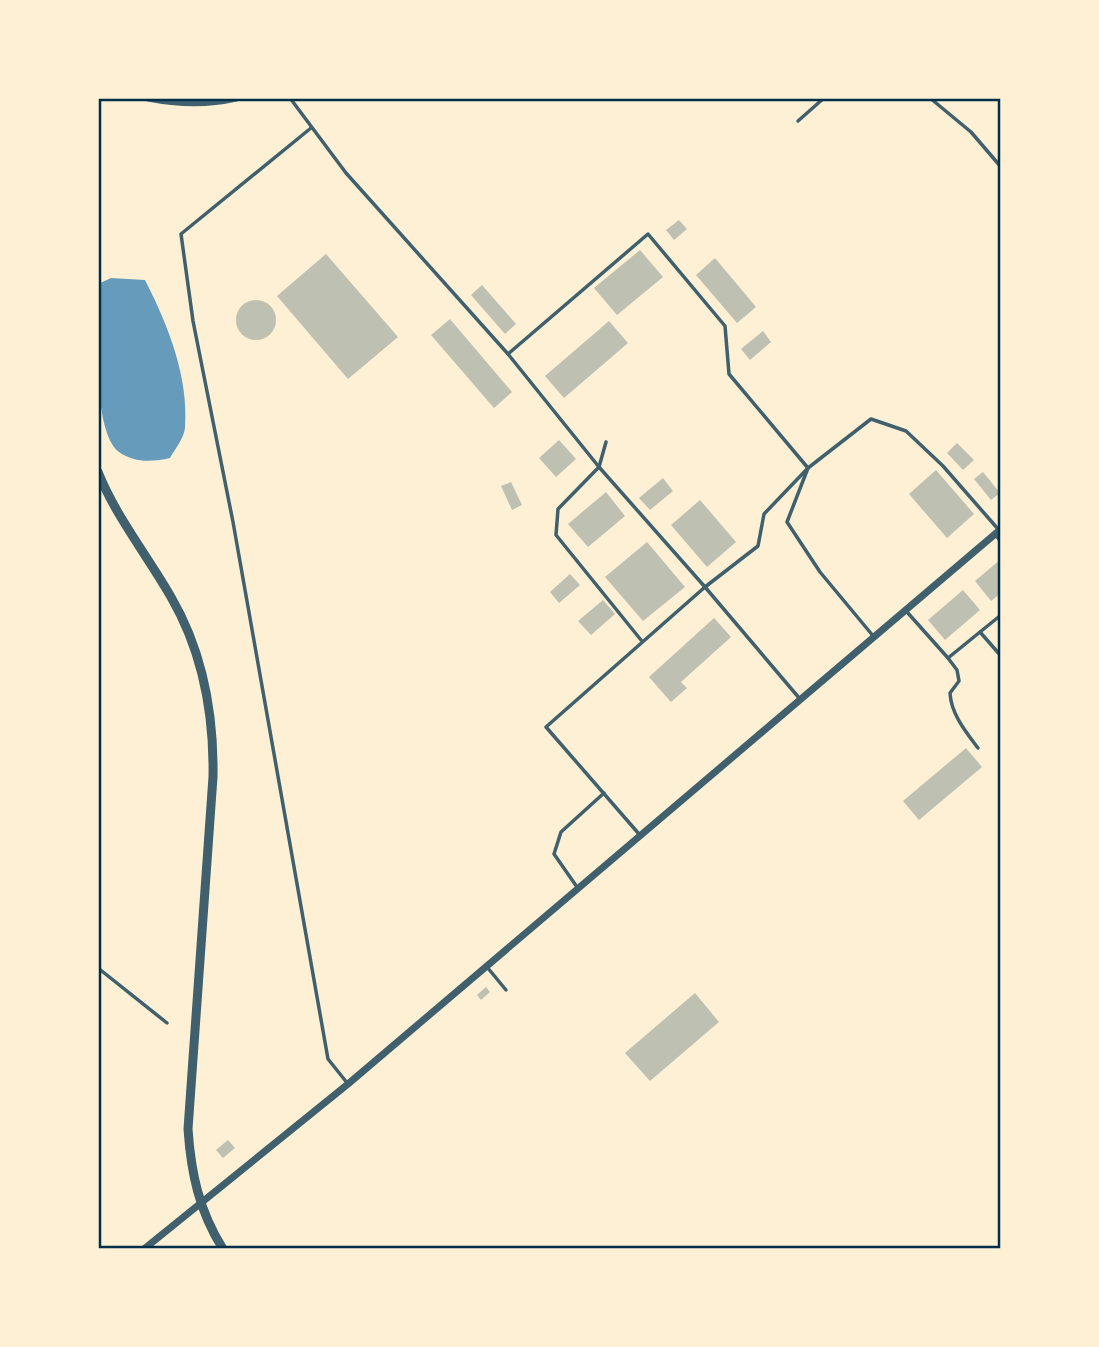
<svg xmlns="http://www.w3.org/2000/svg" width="1099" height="1347" viewBox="0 0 1099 1347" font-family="Karla,sans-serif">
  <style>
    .water { fill: #669bbc }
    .building { fill: #bec0b2 }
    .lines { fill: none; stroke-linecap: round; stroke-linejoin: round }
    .service { stroke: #3f606c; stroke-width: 3.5 }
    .minor { stroke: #3f606c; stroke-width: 7 }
    .tertiary { stroke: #3f606c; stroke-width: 9 }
    .neatline { fill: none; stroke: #003049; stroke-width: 2.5 }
  </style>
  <rect width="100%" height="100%" fill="#fdf0d5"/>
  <path class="water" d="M 111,278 L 145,280 C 168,325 189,377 185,428 C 184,438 175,449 170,458 C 153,462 134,463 119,452 C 91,431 98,318 98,284 Z"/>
  <g class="building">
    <path d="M 679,220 L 687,229 L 674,240 L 666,230 Z"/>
    <path d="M 640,250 L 663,277 L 617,315 L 594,288 Z"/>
    <path d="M 326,254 L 398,337 L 348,379 L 277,296 Z"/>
    <path d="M 715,258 L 756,307 L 737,323 L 696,275 Z"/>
    <path d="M 482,285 L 516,324 L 505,334 L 471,295 Z"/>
    <circle cx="256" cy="320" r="20"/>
    <path d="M 450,319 L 512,392 L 494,408 L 431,335 Z"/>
    <path d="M 609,321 L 628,343 L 564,398 L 545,376 Z"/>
    <path d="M 763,331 L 771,342 L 750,360 L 741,349 Z"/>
    <path d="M 559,440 L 576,459 L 556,477 L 539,458 Z"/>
    <path d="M 957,443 L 974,460 L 963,470 L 947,453 Z"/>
    <path d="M 936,470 L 974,514 L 947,538 L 909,494 Z"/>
    <path d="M 983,472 L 1000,493 L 991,500 L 974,479 Z"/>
    <path d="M 663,478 L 673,491 L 650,510 L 639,498 Z"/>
    <path d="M 511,482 L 522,505 L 512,510 L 501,486 Z"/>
    <path d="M 606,492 L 625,516 L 588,547 L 568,524 Z"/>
    <path d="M 700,500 L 736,542 L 707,567 L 671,525 Z"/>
    <path d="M 647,542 L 685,587 L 643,621 L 605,577 Z"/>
    <path d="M 1001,559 L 1001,593 L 991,601 L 975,581 Z"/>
    <path d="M 570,574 L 580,585 L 559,603 L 550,592 Z"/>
    <path d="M 963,590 L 980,610 L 945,640 L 928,620 Z"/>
    <path d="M 603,600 L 615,614 L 591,635 L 578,621 Z"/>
    <path d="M 714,618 L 731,637 L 681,682 L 687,688 L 671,702 L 649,677 Z"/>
    <path d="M 966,748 L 982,767 L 919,820 L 903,801 Z"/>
    <path d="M 486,987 L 490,992 L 481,1000 L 477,995 Z"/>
    <path d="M 695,993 L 719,1022 L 650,1081 L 625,1053 Z"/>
    <path d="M 228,1140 L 235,1148 L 223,1158 L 216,1150 Z"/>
  </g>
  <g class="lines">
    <g class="service">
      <path d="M 290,98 L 346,173 L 508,354 L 648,234 L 725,326 L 729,374 L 808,468 L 871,419 L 906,431 L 943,466 L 998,529"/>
      <path d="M 930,98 L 971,132 L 1001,167"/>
      <path d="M 798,121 L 824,98"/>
      <path d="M 311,128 L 181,234 L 193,321 L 233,522 L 328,1059 L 348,1084"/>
      <path d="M 508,354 L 599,467 L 705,587 L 546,727 L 639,834"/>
      <path d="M 606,442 L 599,467 L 558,509 L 556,535 L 641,640"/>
      <path d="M 995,534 L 1001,542"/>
      <path d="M 907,612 L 948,658 L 980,632 L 1001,656"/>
      <path d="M 980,632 L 1001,615"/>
      <path d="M 948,658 L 957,670 L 959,681 L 950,693 C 951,714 966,732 978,748"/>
      <path d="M 800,699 L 705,587 L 758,546 L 764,514 L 808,468 L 787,522 L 820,572 L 874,637"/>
      <path d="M 577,887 L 554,854 L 561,832 L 604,793"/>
      <path d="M 487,967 L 506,990"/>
      <path d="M 98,968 L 167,1023"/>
    </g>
    <g class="minor">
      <path d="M 148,98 C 179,104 206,105 236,98"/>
      <path d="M 144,1249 L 348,1084 L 1001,529"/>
    </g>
    <path class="tertiary" d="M 98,472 C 116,517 147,555 171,597 C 203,652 214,714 213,777 L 188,1129 C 191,1173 199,1211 223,1249"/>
  </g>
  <rect width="1099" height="1347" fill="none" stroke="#fdf0d5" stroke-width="200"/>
  <rect x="100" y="100" width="899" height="1147" class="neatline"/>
</svg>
